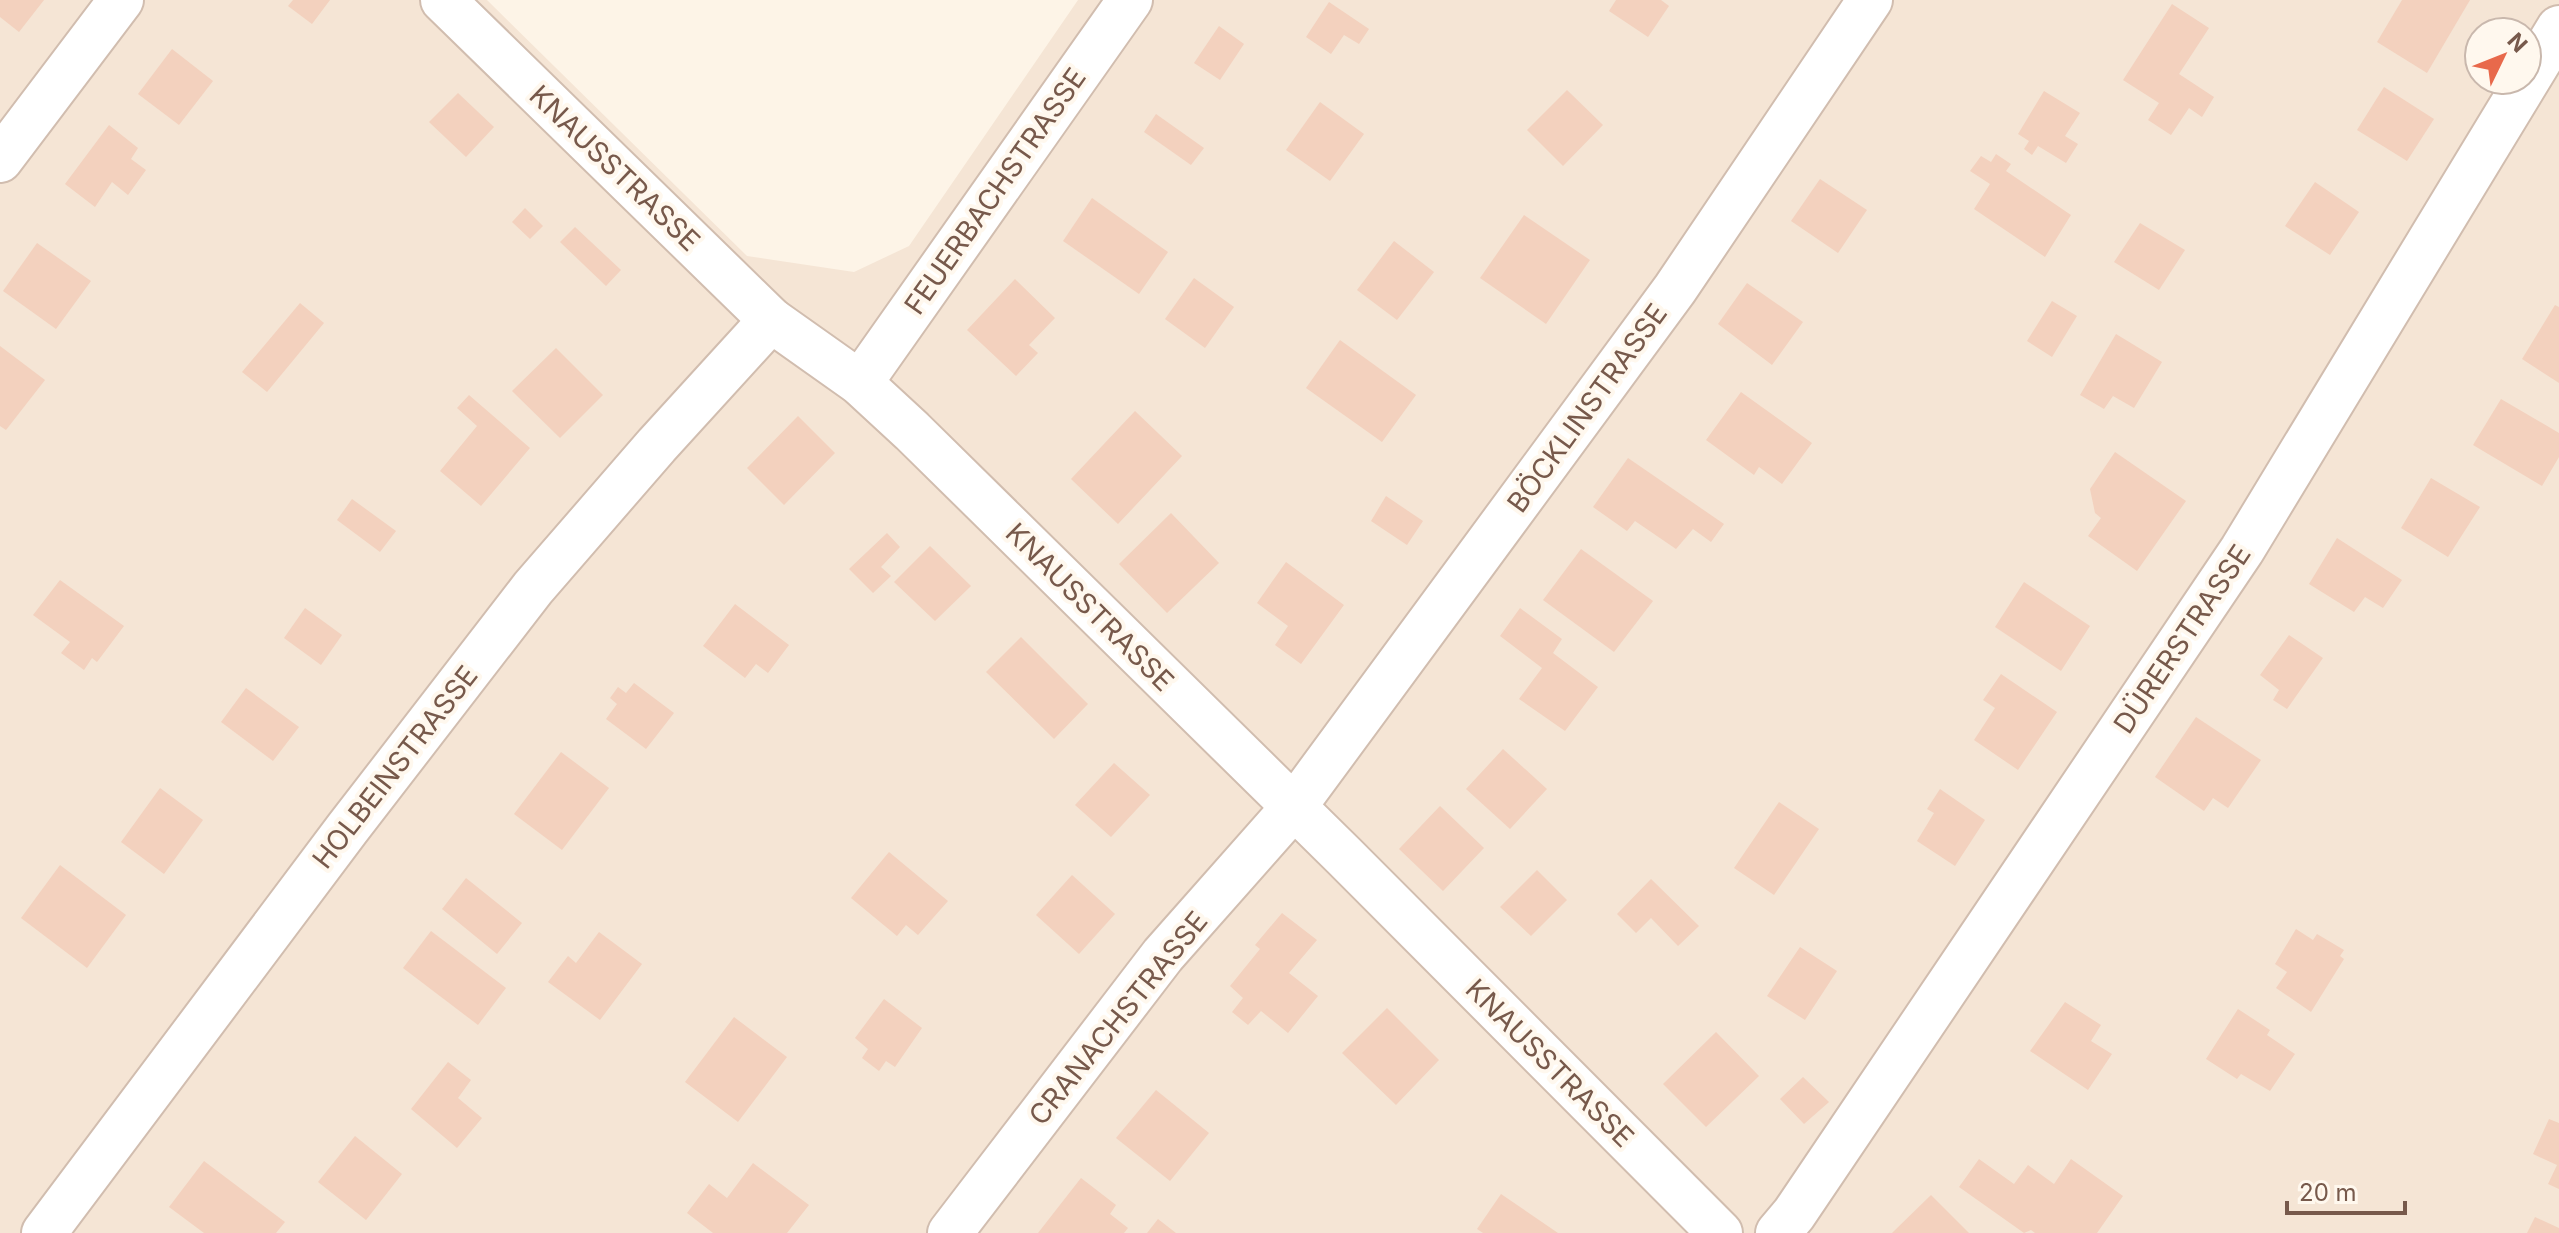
<svg xmlns="http://www.w3.org/2000/svg" width="2559" height="1233" viewBox="0 0 2559 1233" font-family="Inter,sans-serif">
  <style>
    .residential { fill: #f5e5d5; fill-rule: evenodd }
    .building { fill: #f3d1be }
    .lines { fill: none; stroke-linecap: round; stroke-linejoin: round }
    .minor-casing { stroke: #d1bdaf; stroke-width: 48 }
    .minor { stroke: #fff; stroke-width: 44 }
    .labels { text-anchor: middle; dominant-baseline: central; stroke-width: 8; stroke-linejoin: round; paint-order: stroke }
    .street-label { font-size: 28px; fill: #77594b; stroke: #fff8ee }
  </style>
  <rect width="100%" height="100%" fill="#fdf4e7"/>
  <path class="residential" d="M 0,0 L 487,0 L 747,256 L 854,272 L 909,246 L 1078,0 L 2559,0 L 2559,1233 L 0,1233 ZM 2479,32 L 2527,32 L 2527,80 L 2479,80 Z"/>
  <g class="building">
    <path d="M 0,0 L 44,0 L 19,32 L 0,17 Z"/>
    <path d="M 293,0 L 330,0 L 312,24 L 288,6 Z"/>
    <path d="M 1616,0 L 1661,0 L 1669,6 L 1648,37 L 1609,11 Z"/>
    <path d="M 2402,0 L 2470,0 L 2427,73 L 2377,42 Z"/>
    <path d="M 1329,2 L 1369,29 L 1359,44 L 1344,35 L 1331,54 L 1306,37 Z"/>
    <path d="M 2172,4 L 2209,28 L 2179,74 L 2214,97 L 2202,117 L 2189,108 L 2171,135 L 2148,120 L 2159,103 L 2123,80 Z"/>
    <path d="M 1219,26 L 1244,44 L 1220,80 L 1194,63 Z"/>
    <path d="M 172,49 L 213,81 L 179,125 L 138,94 Z"/>
    <path d="M 2384,87 L 2434,119 L 2407,161 L 2357,130 Z"/>
    <path d="M 1567,90 L 1603,125 L 1563,166 L 1527,130 Z"/>
    <path d="M 2044,91 L 2080,113 L 2065,136 L 2078,144 L 2066,163 L 2038,146 L 2032,155 L 2024,149 L 2029,141 L 2018,134 Z"/>
    <path d="M 458,93 L 494,127 L 466,157 L 429,122 Z"/>
    <path d="M 1320,102 L 1364,134 L 1330,181 L 1286,150 Z"/>
    <path d="M 1156,114 L 1204,148 L 1191,165 L 1144,132 Z"/>
    <path d="M 109,125 L 138,148 L 131,159 L 146,170 L 128,195 L 112,182 L 95,207 L 65,184 Z"/>
    <path d="M 1996,154 L 2011,164 L 2006,171 L 2071,215 L 2045,257 L 1974,209 L 1990,184 L 1970,171 L 1981,156 L 1991,162 Z"/>
    <path d="M 1820,179 L 1867,210 L 1838,253 L 1791,221 Z"/>
    <path d="M 2315,182 L 2359,212 L 2330,255 L 2285,226 Z"/>
    <path d="M 1092,198 L 1168,252 L 1139,294 L 1063,241 Z"/>
    <path d="M 525,208 L 543,226 L 530,239 L 512,222 Z"/>
    <path d="M 1524,215 L 1590,260 L 1546,324 L 1480,278 Z"/>
    <path d="M 2140,223 L 2185,250 L 2159,290 L 2114,262 Z"/>
    <path d="M 575,227 L 621,270 L 606,286 L 560,242 Z"/>
    <path d="M 1394,241 L 1434,272 L 1397,320 L 1357,290 Z"/>
    <path d="M 37,243 L 91,281 L 56,329 L 3,291 Z"/>
    <path d="M 1194,278 L 1234,307 L 1205,348 L 1165,319 Z"/>
    <path d="M 1015,279 L 1055,318 L 1029,345 L 1038,353 L 1016,376 L 967,330 Z"/>
    <path d="M 1747,283 L 1803,322 L 1772,365 L 1718,324 Z"/>
    <path d="M 2052,301 L 2077,316 L 2052,357 L 2027,341 Z"/>
    <path d="M 300,303 L 324,323 L 267,392 L 242,372 Z"/>
    <path d="M 2555,305 L 2559,307 L 2559,383 L 2522,359 Z"/>
    <path d="M 2116,334 L 2162,362 L 2134,408 L 2113,396 L 2104,409 L 2080,395 Z"/>
    <path d="M 1340,340 L 1416,395 L 1382,442 L 1306,388 Z"/>
    <path d="M 0,346 L 45,380 L 6,430 L 0,426 Z"/>
    <path d="M 556,348 L 603,395 L 560,438 L 512,391 Z"/>
    <path d="M 1741,392 L 1812,443 L 1782,484 L 1759,467 L 1754,475 L 1706,440 Z"/>
    <path d="M 469,395 L 530,448 L 481,506 L 440,471 L 477,426 L 457,408 Z"/>
    <path d="M 2501,399 L 2559,433 L 2559,457 L 2542,486 L 2473,445 Z"/>
    <path d="M 1135,411 L 1182,456 L 1118,524 L 1071,479 Z"/>
    <path d="M 798,416 L 835,453 L 784,505 L 747,468 Z"/>
    <path d="M 2115,452 L 2186,501 L 2137,571 L 2088,536 L 2101,518 L 2095,513 L 2090,489 Z"/>
    <path d="M 1628,458 L 1724,524 L 1711,542 L 1693,529 L 1676,549 L 1635,521 L 1627,531 L 1593,507 Z"/>
    <path d="M 2431,478 L 2480,507 L 2448,557 L 2401,528 Z"/>
    <path d="M 1386,496 L 1423,521 L 1407,545 L 1371,521 Z"/>
    <path d="M 352,499 L 396,531 L 380,552 L 337,520 Z"/>
    <path d="M 1171,513 L 1219,563 L 1167,613 L 1119,564 Z"/>
    <path d="M 887,533 L 900,547 L 881,567 L 891,576 L 873,593 L 849,569 Z"/>
    <path d="M 2337,538 L 2402,580 L 2383,608 L 2365,597 L 2354,612 L 2309,584 Z"/>
    <path d="M 930,546 L 971,586 L 935,621 L 894,582 Z"/>
    <path d="M 1581,549 L 1653,601 L 1614,652 L 1543,600 Z"/>
    <path d="M 1286,562 L 1344,605 L 1301,664 L 1275,645 L 1288,626 L 1257,603 Z"/>
    <path d="M 60,580 L 124,626 L 97,662 L 92,658 L 84,670 L 61,653 L 70,642 L 33,615 Z"/>
    <path d="M 2024,582 L 2090,626 L 2061,671 L 1995,627 Z"/>
    <path d="M 735,604 L 789,645 L 768,673 L 756,664 L 745,678 L 703,646 Z"/>
    <path d="M 305,608 L 342,635 L 321,665 L 284,638 Z"/>
    <path d="M 1520,608 L 1562,639 L 1553,653 L 1598,687 L 1565,731 L 1519,699 L 1542,668 L 1500,636 Z"/>
    <path d="M 2289,635 L 2323,658 L 2287,709 L 2273,700 L 2279,690 L 2260,675 Z"/>
    <path d="M 1021,637 L 1088,704 L 1054,739 L 986,672 Z"/>
    <path d="M 2001,674 L 2057,712 L 2018,770 L 1974,740 L 1995,708 L 1983,700 Z"/>
    <path d="M 634,683 L 674,713 L 646,749 L 606,719 L 617,704 L 610,698 L 618,687 L 626,693 Z"/>
    <path d="M 246,688 L 299,727 L 273,761 L 221,722 Z"/>
    <path d="M 2196,717 L 2261,760 L 2228,808 L 2213,798 L 2204,811 L 2155,777 Z"/>
    <path d="M 1503,749 L 1547,789 L 1510,829 L 1466,789 Z"/>
    <path d="M 561,752 L 609,788 L 562,850 L 514,814 Z"/>
    <path d="M 1114,763 L 1150,795 L 1111,837 L 1075,805 Z"/>
    <path d="M 160,788 L 203,820 L 164,874 L 121,842 Z"/>
    <path d="M 1940,789 L 1985,820 L 1955,866 L 1917,841 L 1934,813 L 1927,809 Z"/>
    <path d="M 1779,802 L 1819,829 L 1774,895 L 1734,868 Z"/>
    <path d="M 1440,806 L 1484,848 L 1443,891 L 1399,849 Z"/>
    <path d="M 889,852 L 948,901 L 918,935 L 906,925 L 897,936 L 851,898 Z"/>
    <path d="M 60,865 L 126,915 L 87,968 L 21,918 Z"/>
    <path d="M 1537,870 L 1567,900 L 1531,936 L 1500,907 Z"/>
    <path d="M 1072,875 L 1115,914 L 1079,954 L 1036,915 Z"/>
    <path d="M 466,878 L 522,923 L 497,954 L 442,909 Z"/>
    <path d="M 1651,879 L 1699,926 L 1678,946 L 1651,918 L 1636,933 L 1617,914 Z"/>
    <path d="M 1282,913 L 1317,940 L 1289,973 L 1318,996 L 1288,1033 L 1261,1011 L 1248,1025 L 1232,1012 L 1243,998 L 1230,986 L 1260,949 L 1255,945 Z"/>
    <path d="M 2296,929 L 2313,940 L 2317,934 L 2344,950 L 2340,956 L 2344,959 L 2311,1012 L 2276,988 L 2287,972 L 2275,964 Z"/>
    <path d="M 431,931 L 506,988 L 478,1025 L 403,968 Z"/>
    <path d="M 599,932 L 642,964 L 600,1020 L 548,982 L 568,956 L 576,963 Z"/>
    <path d="M 1800,947 L 1837,971 L 1805,1020 L 1767,996 Z"/>
    <path d="M 884,999 L 922,1028 L 895,1067 L 886,1061 L 879,1071 L 862,1058 L 868,1049 L 855,1038 Z"/>
    <path d="M 2065,1002 L 2101,1025 L 2091,1041 L 2112,1054 L 2088,1090 L 2030,1051 Z"/>
    <path d="M 1387,1008 L 1439,1060 L 1396,1105 L 1342,1053 Z"/>
    <path d="M 2238,1009 L 2270,1030 L 2267,1035 L 2295,1054 L 2270,1091 L 2241,1074 L 2237,1079 L 2206,1059 Z"/>
    <path d="M 734,1017 L 787,1057 L 738,1122 L 685,1082 Z"/>
    <path d="M 1716,1032 L 1759,1076 L 1706,1127 L 1663,1084 Z"/>
    <path d="M 448,1062 L 471,1080 L 458,1098 L 482,1118 L 457,1148 L 411,1109 Z"/>
    <path d="M 1803,1077 L 1829,1102 L 1804,1124 L 1780,1099 Z"/>
    <path d="M 1156,1090 L 1209,1133 L 1170,1181 L 1116,1138 Z"/>
    <path d="M 2549,1119 L 2559,1123 L 2559,1189 L 2548,1184 L 2557,1165 L 2533,1154 Z"/>
    <path d="M 355,1136 L 402,1174 L 366,1220 L 318,1182 Z"/>
    <path d="M 1979,1159 L 2014,1184 L 2028,1165 L 2054,1184 L 2071,1159 L 2123,1196 L 2097,1233 L 2035,1233 L 2031,1230 L 2024,1233 L 1959,1187 Z"/>
    <path d="M 204,1161 L 285,1222 L 276,1233 L 204,1233 L 169,1207 Z"/>
    <path d="M 753,1163 L 809,1205 L 787,1233 L 713,1233 L 687,1213 L 709,1184 L 727,1198 Z"/>
    <path d="M 1081,1178 L 1116,1205 L 1110,1214 L 1128,1228 L 1124,1233 L 1038,1233 Z"/>
    <path d="M 1501,1194 L 1558,1233 L 1483,1233 L 1477,1229 Z"/>
    <path d="M 1931,1195 L 1969,1233 L 1892,1233 Z"/>
    <path d="M 2535,1217 L 2559,1228 L 2559,1233 L 2527,1233 Z"/>
    <path d="M 1158,1219 L 1176,1233 L 1147,1233 Z"/>
  </g>
  <g class="lines">
    <defs>
      <g id="minor">
        <path d="M 443,0 L 771,320 L 860,383 L 912,431 L 1344,856 L 1720,1233"/>
        <path d="M 0,160 L 121,0"/>
        <path d="M 860,383 L 1130,0"/>
        <path d="M 44,1233 L 347,829 L 533,588 L 657,445 L 771,320"/>
        <path d="M 950,1233 L 1163,955 L 1293,808 L 1675,289 L 1870,0"/>
        <path d="M 1778,1233 L 1794,1214 L 2242,550 L 2559,28"/>
      </g>
    </defs>
    <use href="#minor" class="minor-casing"/>
    <use href="#minor" class="minor"/>
  </g>
  <g class="labels">
    <g class="street-label">
      <text transform="translate(615 168) rotate(44)">KNAUSSTRASSE</text>
      <text transform="translate(995 191) rotate(-55)">FEUERBACHSTRASSE</text>
      <text transform="translate(1587 408) rotate(-54)">BÖCKLINSTRASSE</text>
      <text transform="translate(1090 607) rotate(45)">KNAUSSTRASSE</text>
      <text transform="translate(2182 639) rotate(-56)">DÜRERSTRASSE</text>
      <text transform="translate(395 767) rotate(-52)">HOLBEINSTRASSE</text>
      <text transform="translate(1118 1018) rotate(-51)">CRANACHSTRASSE</text>
      <text transform="translate(1550 1063) rotate(45)">KNAUSSTRASSE</text>
    </g>
  </g>
  <g transform="translate(2503 56) rotate(47)"><circle r="38" fill="#fff8ee" stroke="#c9b8ad" stroke-width="2"/>
  <path d="M0-6L14 30L0 20L-14 30Z" fill="#e8694b"/>
  <text y="-12" font-size="22" font-weight="bold" text-anchor="middle" fill="#77594b">N</text>
  </g>
  <path d="M2287 1201v12h118v-12" fill="none" stroke="#77594b" stroke-width="4"/>
  <text x="2299" y="1201" font-size="24" fill="#77594b" stroke="#fff8ee" stroke-width="6" paint-order="stroke">20 m</text>
</svg>
